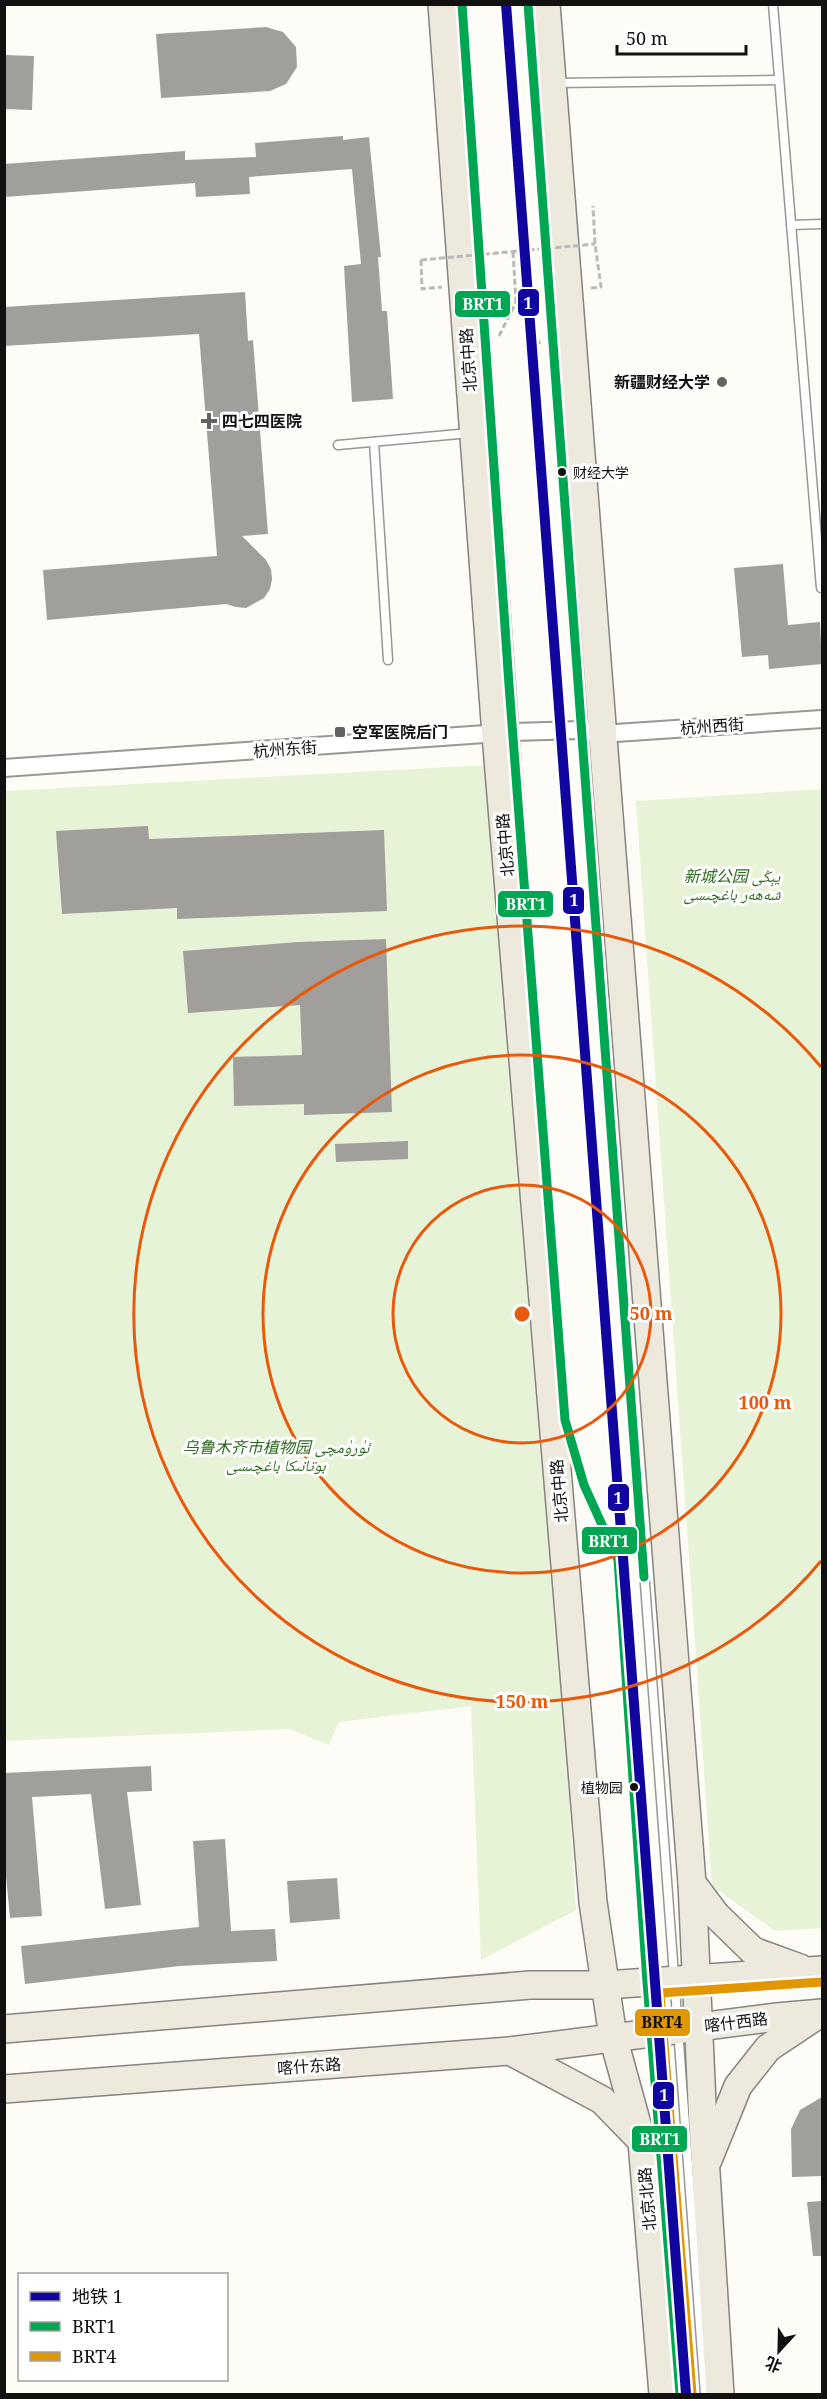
<svg xmlns="http://www.w3.org/2000/svg" width="827" height="2399" viewBox="0 0 827 2399" font-family="'Noto Serif','Noto Naskh Arabic','Noto Sans SC',serif">
  <style>
    .green { fill: #e7f3d7 }
    .building { fill: #a19f9c }
    .lines { fill: none; stroke-linecap: round; stroke-linejoin: round }
    .service-casing { stroke: #979795; stroke-width: 11 }
    .minor-casing { stroke: #979795; stroke-width: 20 }
    .primary-casing { stroke: #858482; stroke-width: 30 }
    .path { stroke: #b9b9b8; stroke-width: 3; stroke-dasharray: 6 3; stroke-linecap: butt }
    .service { stroke: #fffffe; stroke-width: 8 }
    .minor { stroke: #fffffe; stroke-width: 16 }
    .primary { stroke: #ede9dc; stroke-width: 27 }
    .path-bridge { stroke: #b9b9b8; stroke-width: 3; stroke-dasharray: 6 3; stroke-linecap: butt }
    .bus-1-casing { stroke: #fff; stroke-width: 14 }
    .bus-2-casing { stroke: #fff; stroke-width: 14 }
    .bus-1 { stroke: #00a651; stroke-width: 9 }
    .bus-2 { stroke: #e09702; stroke-width: 9 }
    .metro-1-casing { stroke: #fff; stroke-width: 15 }
    .metro-1 { stroke: #10069f; stroke-width: 10 }
    .ring { fill: none; stroke: #e8590c; stroke-width: 3 }
    .poi-dot { fill: #646362; stroke: #fff; stroke-width: 2 }
    .bus-dot { fill: #111; stroke: #fff; stroke-width: 2 }
    .labels { text-anchor: middle; dominant-baseline: central; stroke-width: 6; stroke-linejoin: round; paint-order: stroke }
    .bus-label { font-size: 14px; fill: #111; stroke: #fff; text-anchor: start }
    .street-label { font-size: 16px; fill: #111; stroke: #fff }
    .poi-label { font-size: 16px; font-weight: bold; fill: #111; stroke: #fff; text-anchor: start }
    .park-label { font-size: 16px; font-style: italic; fill: #2f6b1f; stroke: #fff }
    .centre { fill: #e8590c; stroke: #fff; stroke-width: 3 }
    .ring-label { font-size: 18px; text-anchor: middle; font-weight: bold; fill: #e8590c; stroke: #fff; stroke-width: 6; stroke-linejoin: round; paint-order: stroke }
    .line-badge { stroke: #fff; stroke-width: 2 }
    .badge-label { font-size: 16px; text-anchor: middle; font-weight: bold; fill: #fff }
    .pale-badge-label { font-size: 16px; text-anchor: middle; font-weight: bold; fill: #111 }
  </style>
  <rect width="100%" height="100%" fill="#fdfcf7"/>
  <g class="green">
    <path d="M 506,764 L 576,1910 L 481,1960 L 471,1706 L 339,1722 L 329,1745 L 289,1729 L 5,1741 L 5,791 Z"/>
    <path d="M 822,789 L 822,1928 L 775,1931 L 712,1886 L 636,801 Z"/>
  </g>
  <g class="building">
    <path d="M 266,27 L 283,32 L 296,47 L 297,67 L 286,84 L 270,91 L 161,98 L 156,34 Z"/>
    <path d="M 4,55 L 34,56 L 32,110 L 4,109 Z"/>
    <path d="M 343,136 L 343,140 L 369,137 L 381,257 L 378,257 L 382,311 L 387,311 L 393,399 L 352,402 L 344,266 L 361,264 L 352,169 L 249,177 L 250,194 L 196,197 L 195,183 L 4,197 L 4,164 L 185,151 L 185,160 L 256,157 L 255,143 Z"/>
    <path d="M 245,292 L 248,341 L 253,340 L 268,534 L 242,536 L 266,560 L 271,569 L 272,579 L 270,589 L 264,598 L 246,608 L 236,607 L 226,604 L 47,620 L 43,570 L 217,556 L 199,334 L 4,346 L 4,307 Z"/>
    <path d="M 783,564 L 788,625 L 820,622 L 822,664 L 769,669 L 768,655 L 742,657 L 734,568 Z"/>
    <path d="M 148,826 L 149,839 L 384,830 L 387,911 L 177,919 L 177,908 L 62,914 L 56,831 Z"/>
    <path d="M 386,939 L 392,1112 L 304,1115 L 304,1104 L 234,1106 L 233,1057 L 302,1055 L 300,1005 L 188,1013 L 183,951 L 298,942 Z"/>
    <path d="M 408,1141 L 408,1159 L 336,1162 L 335,1144 Z"/>
    <path d="M 151,1766 L 152,1791 L 127,1792 L 141,1905 L 105,1909 L 91,1794 L 32,1797 L 42,1916 L 10,1918 L 4,1855 L 4,1773 Z"/>
    <path d="M 225,1839 L 231,1931 L 275,1929 L 277,1961 L 180,1966 L 25,1984 L 21,1946 L 199,1927 L 193,1841 Z"/>
    <path d="M 337,1878 L 340,1919 L 290,1923 L 287,1881 Z"/>
    <path d="M 822,2097 L 822,2176 L 792,2177 L 791,2129 L 800,2110 Z"/>
    <path d="M 822,2201 L 822,2256 L 813,2256 L 807,2202 Z"/>
  </g>
  <g class="lines">
    <defs>
      <g id="service">
        <path d="M 462,4 L 544,1147"/>
        <path d="M 528,4 L 705,2394"/>
        <path d="M 773,4 L 821,588 L 822,588"/>
        <path d="M 557,83 L 778,80"/>
        <path d="M 791,225 L 822,224"/>
        <path d="M 374,442 L 388,660"/>
        <path d="M 338,445 L 470,433"/>
        <path d="M 565,1417 L 584,1485 L 618,1560 L 647,1982 L 680,2394"/>
      </g>
      <path id="minor" d="M 4,768 L 513,732 L 580,730 L 601,734 L 822,719"/>
      <g id="primary">
        <path d="M 442,4 L 496,735 L 593,1902 L 613,2037 L 642,2142 L 663,2394"/>
        <path d="M 546,4 L 692,1883 L 703,2125 L 720,2394"/>
        <path d="M 692,1883 L 716,1915 L 753,1951 L 800,1968"/>
        <path d="M 4,2029 L 530,1985 L 606,1985 L 822,1970"/>
        <path d="M 510,2051 L 602,2100 L 639,2138"/>
        <path d="M 4,2089 L 510,2051 L 777,2017 L 822,2013"/>
        <path d="M 708,2160 L 738,2086 L 768,2048 L 819,2014"/>
      </g>
    </defs>
    <use href="#service" class="service-casing"/>
    <use href="#minor" class="minor-casing"/>
    <use href="#primary" class="primary-casing"/>
    <g class="path">
      <path d="M 513,252 L 516,301"/>
      <path d="M 421,260 L 422,289 L 442,287"/>
      <path d="M 591,288 L 601,287 L 595,244 L 593,206"/>
      <path d="M 499,336 L 516,302 L 540,344"/>
    </g>
    <use href="#service" class="service"/>
    <use href="#minor" class="minor"/>
    <use href="#primary" class="primary"/>
    <path class="path-bridge" d="M 421,260 L 595,244"/>
    <defs>
      <g id="bus-1">
        <path d="M 462,4 L 509,685 L 565,1420 L 584,1485 L 618,1560 L 647,1982 L 680,2394"/>
        <path d="M 528,4 L 644,1577"/>
      </g>
      <path id="bus-2" d="M 692,2393 L 660,1993 L 822,1982"/>
    </defs>
    <use href="#bus-1" class="bus-1-casing"/>
    <use href="#bus-2" class="bus-2-casing"/>
    <use href="#bus-1" class="bus-1"/>
    <use href="#bus-2" class="bus-2"/>
    <defs>
      <path id="metro-1" d="M 506,4 L 686,2394"/>
    </defs>
    <use href="#metro-1" class="metro-1-casing"/>
    <use href="#metro-1" class="metro-1"/>
  </g>
  <g class="ring">
    <circle cx="522" cy="1314" r="129"/>
    <circle cx="522" cy="1314" r="259"/>
    <path d="M821 1561A388 388 0 1 1 821 1067"/>
  </g>
  <g class="poi-dot">
    <circle cx="722" cy="382" r="6"/>
    <path d="M206 412h6v6h6v6h-6v6h-6v-6h-6v-6h6z"/>
    <rect x="334" y="726" width="12" height="12" rx="3"/>
  </g>
  <g class="bus-dot">
    <circle cx="562" cy="472" r="5"/>
    <circle cx="634" cy="1787" r="5"/>
  </g>
  <g class="labels">
    <g class="bus-label">
      <text x="573" y="472">财经大学</text>
      <text x="623" y="1787" text-anchor="end">植物园</text>
    </g>
    <g class="street-label">
      <text transform="translate(468 360) rotate(-94)">北京中路</text>
      <text transform="translate(712 726) rotate(-4)">杭州西街</text>
      <text transform="translate(285 749) rotate(-4)">杭州东街</text>
      <text transform="translate(505 845) rotate(-95)">北京中路</text>
      <text transform="translate(559 1491) rotate(-95)">北京中路</text>
      <text transform="translate(736 2022) rotate(-7)">喀什西路</text>
      <text transform="translate(309 2066) rotate(-4)">喀什东路</text>
      <text transform="translate(647 2199) rotate(-95)">北京北路</text>
    </g>
    <g class="poi-label">
      <text x="710" y="382" text-anchor="end">新疆财经大学</text>
      <text x="222" y="421">四七四医院</text>
      <text x="352" y="732">空军医院后门</text>
    </g>
    <g class="park-label">
      <text x="732" y="876">新城公园 يېڭى<tspan x="732" dy="18">شەھەر باغچىسى</tspan></text>
      <text x="276" y="1447">乌鲁木齐市植物园 ئۈرۈمچى<tspan x="276" dy="18">بوتانىكا باغچىسى</tspan></text>
    </g>
  </g>
  <circle cx="522" cy="1314" r="9" class="centre"/>
  <g class="ring-label">
    <text x="651" y="1320">50 m</text>
    <text x="765" y="1409">100 m</text>
    <text x="522" y="1708">150 m</text>
  </g>
  <g class="line-badge">
    <rect x="517" y="288" width="23" height="29" rx="6" fill="#10069f"/>
    <rect x="454" y="290" width="57" height="28" rx="6" fill="#00a651"/>
    <rect x="562" y="886" width="23" height="29" rx="6" fill="#10069f"/>
    <rect x="497" y="890" width="57" height="28" rx="6" fill="#00a651"/>
    <rect x="607" y="1483" width="23" height="29" rx="6" fill="#10069f"/>
    <rect x="581" y="1526" width="57" height="29" rx="6" fill="#00a651"/>
    <rect x="634" y="2008" width="57" height="29" rx="6" fill="#e09702"/>
    <rect x="652" y="2081" width="23" height="29" rx="6" fill="#10069f"/>
    <rect x="631" y="2125" width="57" height="28" rx="6" fill="#00a651"/>
  </g>
  <g class="badge-label">
    <text x="528" y="309">1</text>
    <text x="483" y="310">BRT1</text>
    <text x="574" y="906">1</text>
    <text x="526" y="910">BRT1</text>
    <text x="618" y="1504">1</text>
    <text x="609" y="1547">BRT1</text>
    <text x="664" y="2101">1</text>
    <text x="660" y="2145">BRT1</text>
  </g>
  <g class="pale-badge-label">
    <text x="662" y="2028">BRT4</text>
  </g>
  <rect width="827" height="2399" fill="none" stroke="#111111" stroke-width="12"/>
  <rect x="18" y="2273" width="210" height="108" fill="#ffffff" stroke="#a0a0a0" stroke-width="1.5"/>
  <rect x="30" y="2292" width="30" height="9" fill="#10069f" stroke="#a0a0a0" stroke-width="1.5"/>
  <text x="72" y="2303" font-size="18" fill="#111111">地铁 1</text>
  <rect x="30" y="2322" width="30" height="9" fill="#00a651" stroke="#a0a0a0" stroke-width="1.5"/>
  <text x="72" y="2333" font-size="18" fill="#111111">BRT1</text>
  <rect x="30" y="2352" width="30" height="9" fill="#e09702" stroke="#a0a0a0" stroke-width="1.5"/>
  <text x="72" y="2363" font-size="18" fill="#111111">BRT4</text>
  <g transform="translate(779 2351) rotate(202)" stroke="#ffffff" stroke-width="4.5" paint-order="stroke">
  <path d="M0-4.5L10 22L0 15L-10 22Z" fill="#111111"/>
  <text y="-9" font-size="16" font-weight="bold" text-anchor="middle" fill="#111111">北</text>
  </g>
  <path d="M617 45v9h129v-9" fill="none" stroke="#111111" stroke-width="3"/>
  <text x="626" y="45" font-size="18" fill="#111111" stroke="#ffffff" stroke-width="4.5" paint-order="stroke">50 m</text>
</svg>
